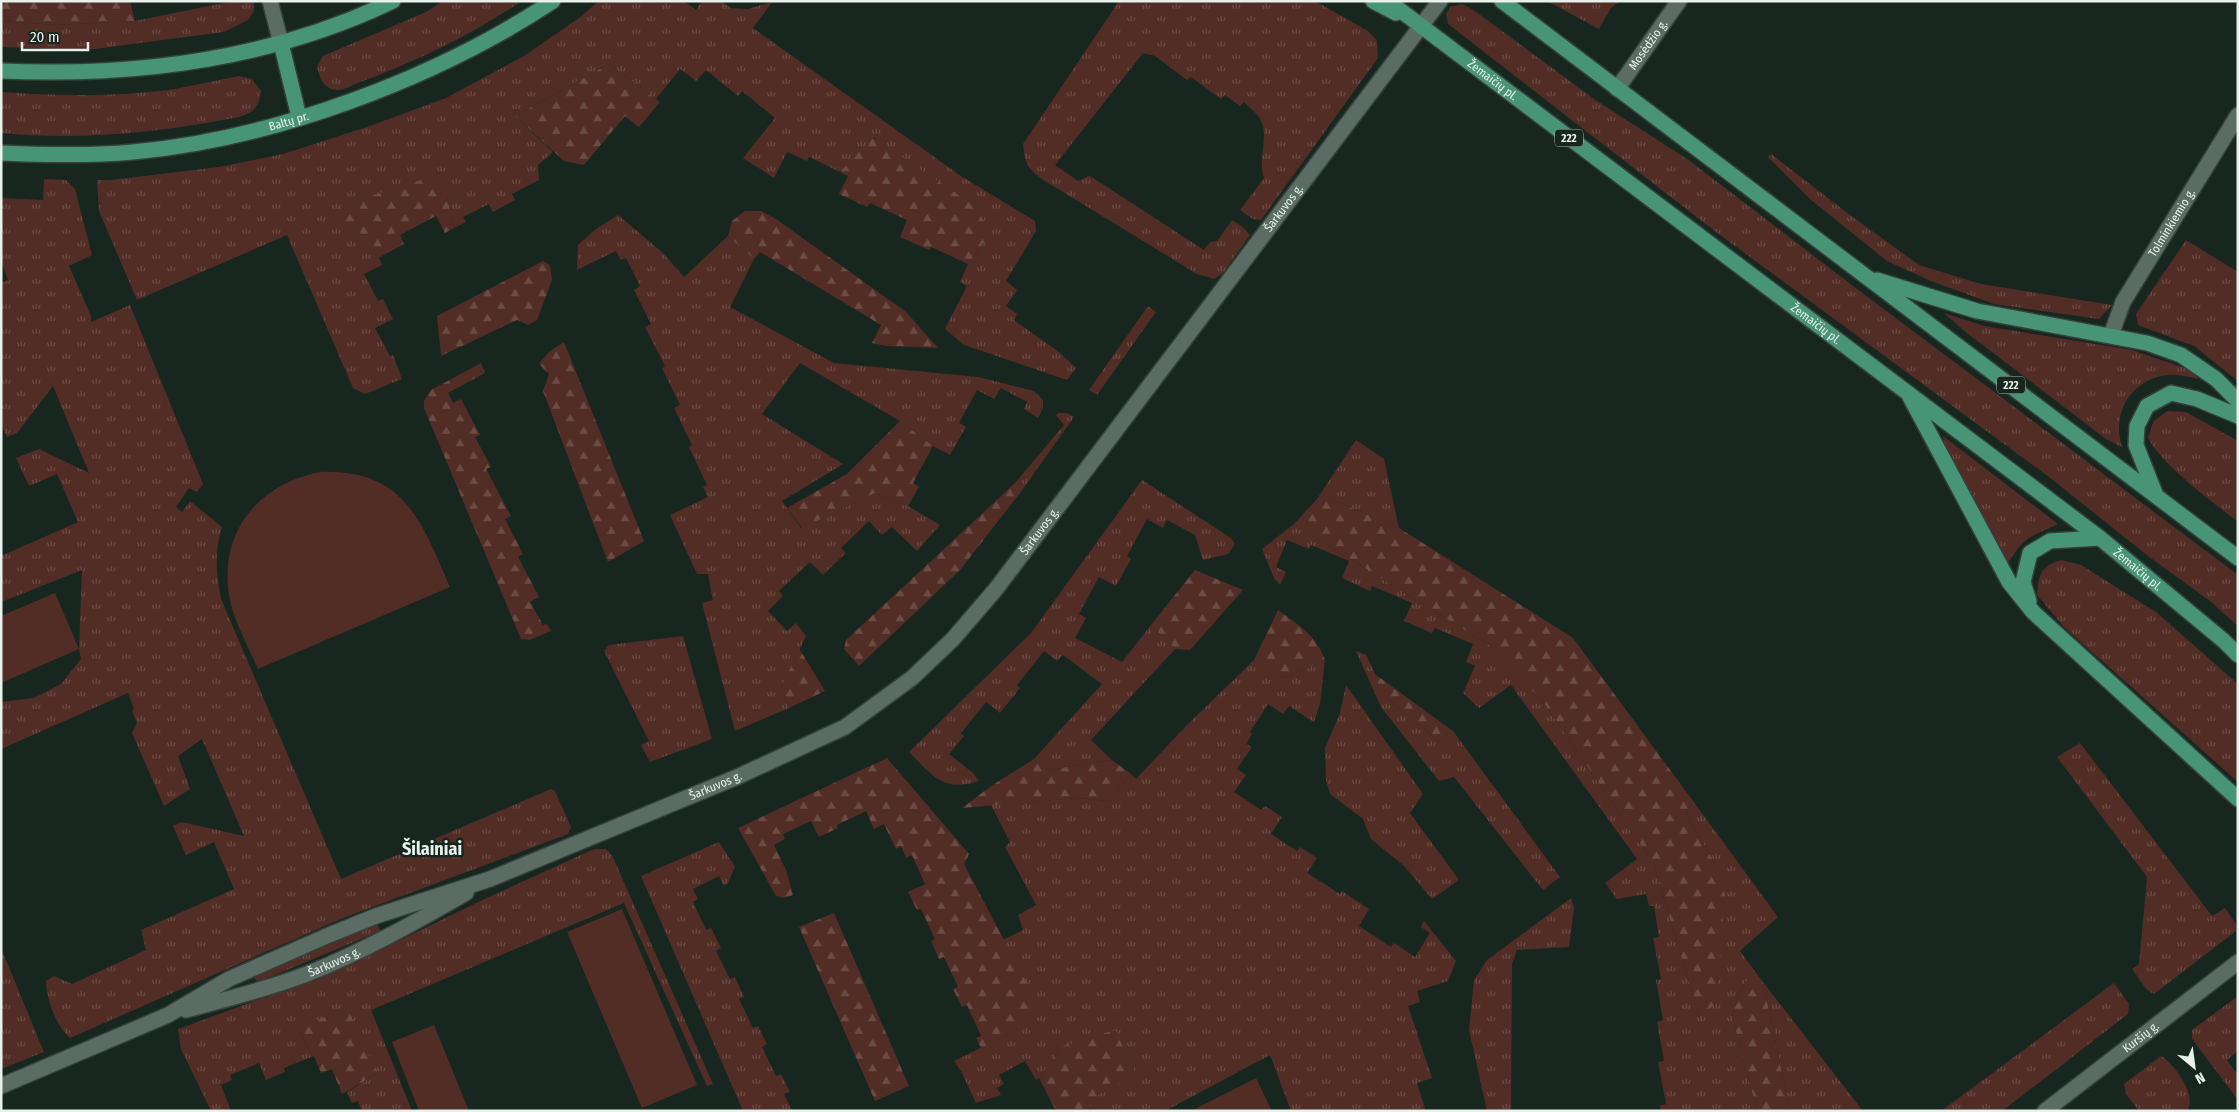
<svg xmlns="http://www.w3.org/2000/svg" width="2239" height="1112" viewBox="0 0 2239 1112" font-family="'Fira Sans Condensed',sans-serif">
  <style>
    .grass { fill: url(#grass-tufts) }
    .forest { fill: url(#forest-firs) }
    .green { fill: #522d25 }
    .lines { fill: none; stroke-linecap: round; stroke-linejoin: round }
    .street-casing { stroke: #35403b; stroke-width: 18 }
    .secondary-casing { stroke: #35403b; stroke-width: 18 }
    .primary-casing { stroke: #35403b; stroke-width: 18 }
    .street { stroke: #5b6c64; stroke-width: 15 }
    .secondary { stroke: #5b6c64; stroke-width: 15 }
    .primary { stroke: #489477; stroke-width: 15 }
    .labels { text-anchor: middle; dominant-baseline: central; stroke-width: 5; stroke-linejoin: round; paint-order: stroke }
    .shield { fill: #17261f; stroke: #a9b4ae; stroke-width: 1 }
    .shield-label { font-size: 11px; font-weight: bold; fill: #e8f1ec }
    .street-label { font-size: 12px; fill: #e8f1ec; stroke: #17261f }
    .district-label { font-size: 18px; font-weight: bold; fill: #e8f1ec; stroke: #17261f }
  </style>
  <defs>
    <pattern id="grass-tufts" width="24" height="20" patternUnits="userSpaceOnUse" patternTransform="scale(1.25)"><rect width="24" height="20" fill="#522d25"/><path d="M3 7l-1-3M5 7V3M7 7l1-3M15 17l-1-3M17 17v-4M19 17l1-3" fill="none" stroke="#6b4c45"/></pattern>
    <pattern id="forest-firs" width="22" height="20" patternUnits="userSpaceOnUse" patternTransform="scale(1.25)"><rect width="22" height="20" fill="#522d25"/><path d="M5 1l3.5 6h-7zM16 11l3.5 6h-7z" fill="#6b4c45"/></pattern>
  </defs>
  <rect width="100%" height="100%" fill="#17261f"/>
  <g class="grass">
    <path d="M 233,1 L 254,1 L 254,11 L 248,20 L 224,32 L 87,50 L 1,47 L 1,21 L 54,25 L 135,21 Z"/>
    <path d="M 443,1 L 522,1 C 472,34 418,61 363,81 C 356,83 345,90 338,90 C 324,90 319,78 317,66 L 323,56 L 426,12 Z"/>
    <path d="M 599,1 L 684,1 L 696,10 L 702,1 L 721,1 L 731,8 L 748,9 L 772,2 L 753,28 L 961,176 L 1035,221 L 1036,231 L 1006,281 L 1017,290 L 1006,306 L 1017,314 L 1014,320 L 1059,352 L 1076,368 L 1067,380 L 964,345 L 945,329 L 967,286 L 960,282 L 968,264 L 988,237 L 874,137 L 840,172 L 809,157 L 807,161 L 787,152 L 774,178 L 743,158 L 775,118 L 742,91 L 738,96 L 706,70 L 696,81 L 680,69 L 656,99 L 609,64 L 515,116 L 553,152 L 538,165 L 539,180 L 512,194 L 515,200 L 493,212 L 489,204 L 463,217 L 466,222 L 454,228 L 447,196 L 348,232 L 370,235 L 382,265 L 364,274 L 378,301 L 383,299 L 393,319 L 375,328 L 390,356 L 393,355 L 402,379 L 365,394 L 353,388 L 287,235 L 137,300 L 99,211 L 97,180 L 111,180 L 219,167 L 283,154 L 370,126 L 446,98 L 524,56 L 579,18 Z"/>
    <path d="M 1119,1 L 1315,1 L 1368,31 L 1377,41 L 1378,58 L 1261,220 L 1253,219 L 1240,210 L 1264,178 C 1257,159 1270,136 1260,119 C 1257,113 1249,107 1244,102 L 1240,106 L 1225,95 L 1221,99 L 1191,77 L 1187,80 L 1155,56 L 1143,53 L 1055,165 L 1078,181 L 1089,176 L 1093,178 L 1204,250 L 1210,242 L 1217,241 L 1232,220 L 1243,227 L 1250,235 L 1223,273 L 1214,279 L 1197,274 L 1045,181 C 1028,169 1025,165 1023,144 Z"/>
    <path d="M 1547,1 L 1620,1 L 1611,8 L 1599,29 Z"/>
    <path d="M 1462,4 L 1472,9 L 1597,101 L 1690,161 L 1857,289 L 2238,575 L 2238,626 L 2210,601 L 2148,556 L 2049,477 L 1716,232 L 1448,24 L 1446,14 L 1450,7 Z"/>
    <path d="M 239,76 L 252,79 L 261,91 C 259,106 255,112 239,117 C 162,132 80,141 1,133 L 1,92 C 58,96 118,97 175,89 C 196,85 218,80 239,76 Z"/>
    <path d="M 1771,154 L 1850,215 L 1919,265 L 1981,284 L 2112,305 L 2099,319 L 1994,304 L 1931,281 L 1887,261 L 1811,200 L 1768,157 Z"/>
    <path d="M 44,179 L 66,180 L 75,189 L 92,255 L 69,266 L 91,316 L 91,322 L 130,305 L 203,484 L 197,492 L 189,488 L 176,507 L 182,512 L 190,501 L 222,527 C 214,552 216,573 221,599 L 341,879 L 551,789 L 555,791 L 571,827 L 568,834 L 343,918 L 70,1038 C 55,1024 47,1001 46,981 L 54,976 L 72,984 L 146,950 L 141,930 L 234,889 L 214,842 L 186,855 L 173,826 L 182,822 L 244,836 L 202,739 L 178,756 L 190,789 L 164,806 L 132,733 L 137,723 L 132,711 L 134,709 L 128,693 L 1,749 L 1,702 L 34,698 L 61,684 L 81,659 L 79,649 L 82,570 L 1,602 L 1,556 L 78,522 L 57,474 L 29,486 L 16,458 L 39,449 L 89,473 L 53,386 L 17,433 L 7,437 L 1,424 L 1,283 L 8,280 L 1,261 L 1,198 L 43,200 Z"/>
    <path d="M 618,215 L 663,253 L 684,277 L 728,236 L 754,259 L 730,307 L 834,363 L 978,377 L 1034,391 L 1043,400 L 1043,408 L 1038,418 L 1024,409 L 1027,402 L 1001,388 L 994,399 L 977,390 L 959,423 L 966,427 L 950,455 L 933,446 L 900,421 L 800,363 L 762,414 L 843,464 L 782,501 L 801,528 L 875,493 L 908,506 L 940,525 L 917,551 L 892,527 L 882,535 L 869,521 L 841,548 L 846,553 L 823,575 L 810,562 L 779,591 L 783,596 L 768,611 L 787,631 L 796,623 L 806,636 L 781,688 L 789,708 L 735,731 L 702,603 L 713,600 L 708,574 L 697,574 L 670,515 L 708,497 L 703,487 L 707,485 L 689,447 L 692,445 L 674,408 L 680,405 L 662,368 L 665,366 L 645,327 L 651,324 L 634,290 L 640,286 L 626,258 L 621,260 L 616,251 L 577,270 L 578,245 L 596,229 Z"/>
    <path d="M 2186,240 L 2238,272 L 2238,381 L 2194,346 L 2138,325 L 2136,314 Z"/>
    <path d="M 1148,306 L 1156,312 L 1097,395 L 1089,390 Z"/>
    <path d="M 1944,313 L 1984,326 L 2132,350 L 2190,370 L 2199,379 C 2189,377 2177,374 2168,375 C 2131,379 2111,413 2122,447 L 2106,439 L 1963,330 Z"/>
    <path d="M 2167,411 L 2186,412 L 2238,441 L 2238,522 C 2210,500 2165,468 2148,438 L 2153,422 Z"/>
    <path d="M 1059,413 L 1067,413 L 1074,417 L 1023,489 L 1015,483 L 1064,425 L 1056,415 Z"/>
    <path d="M 1943,436 L 2058,524 C 2030,538 2026,534 2008,563 L 1944,443 Z"/>
    <path d="M 1356,440 L 1384,459 L 1399,528 L 1331,499 L 1317,499 Z"/>
    <path d="M 1142,480 L 1231,538 L 1235,544 L 1228,554 L 1203,560 L 1195,535 L 1167,520 L 1163,528 L 1147,519 L 1127,556 L 1131,559 L 1116,586 L 1099,577 L 1079,614 L 1086,618 L 1075,638 L 1122,662 L 1151,625 L 1175,649 L 1091,740 L 1112,760 L 1048,770 L 1034,759 L 1102,684 L 1063,655 L 1057,661 L 1044,651 L 1017,685 L 1020,688 L 1000,713 L 986,702 L 961,733 L 964,736 L 949,754 L 973,773 L 979,781 C 943,793 932,775 909,752 L 1031,633 Z"/>
    <path d="M 1294,524 L 1492,647 L 1544,703 L 1653,862 L 1699,1016 L 1719,870 L 1686,815 L 1693,801 L 1778,917 L 1740,951 L 1754,970 L 1741,989 L 1732,1016 L 1757,1111 L 1661,1111 L 1660,1106 L 1666,1104 L 1658,1062 L 1664,1061 L 1657,1022 L 1663,1020 L 1656,980 L 1661,979 L 1653,938 L 1659,937 L 1654,906 L 1649,906 L 1646,894 L 1617,899 L 1605,883 L 1637,859 L 1511,685 L 1479,708 L 1463,693 L 1475,666 L 1466,662 L 1473,644 L 1435,628 L 1432,633 L 1404,621 L 1412,603 L 1372,586 L 1370,591 L 1342,578 L 1349,561 L 1311,545 L 1309,549 L 1287,540 L 1276,567 L 1286,572 L 1280,585 L 1274,578 L 1262,549 Z"/>
    <path d="M 2061,560 L 2081,565 L 2156,612 L 2238,684 L 2238,782 L 2064,627 L 2037,595 C 2038,575 2041,566 2061,560 Z"/>
    <path d="M 683,636 L 712,739 L 650,762 L 641,745 L 649,741 L 604,651 L 609,645 Z"/>
    <path d="M 1356,651 L 1366,655 L 1386,697 L 1438,741 L 1453,731 L 1560,877 L 1543,890 L 1454,777 L 1439,781 L 1381,707 Z"/>
    <path d="M 1254,660 L 1284,678 L 1325,660 L 1320,704 L 1314,722 L 1289,706 L 1283,714 L 1268,704 L 1250,732 L 1252,734 L 1246,744 L 1252,747 L 1237,769 L 1246,775 L 1234,792 L 1261,810 L 1265,806 L 1282,817 L 1271,834 L 1297,851 L 1300,847 L 1317,858 L 1307,873 L 1340,894 L 1342,891 L 1369,909 L 1359,926 L 1391,947 L 1394,943 L 1415,957 L 1430,933 L 1421,927 L 1424,921 L 1456,961 L 1448,981 L 1417,991 L 1420,1002 L 1408,1006 L 1432,1078 L 1417,1083 L 1426,1111 L 1291,1111 L 1270,1055 L 1165,1111 L 1092,1111 L 1060,1047 L 1039,1078 L 1036,1080 L 1025,1061 L 999,1075 L 1004,1084 L 997,1088 L 1001,1095 L 976,1103 L 961,1071 L 954,1061 L 1027,1025 L 1040,1010 L 1003,940 L 1023,930 L 1018,915 L 1036,905 L 1005,847 L 1010,842 L 991,805 L 1078,798 L 1108,801 L 1131,774 L 1136,779 L 1186,726 Z"/>
    <path d="M 1346,685 L 1423,794 L 1410,813 L 1459,880 L 1432,899 L 1404,866 L 1371,839 L 1363,819 L 1330,794 L 1326,780 L 1325,748 L 1340,713 Z"/>
    <path d="M 2080,743 L 2212,916 L 2225,908 L 2236,924 L 2236,931 L 2154,994 L 2147,990 L 2132,969 L 2139,964 L 2147,877 L 2057,757 Z"/>
    <path d="M 719,842 L 735,867 L 728,883 L 724,886 L 719,876 L 693,889 L 698,899 L 693,902 L 706,930 L 711,928 L 721,948 L 716,951 L 730,979 L 735,977 L 744,997 L 739,999 L 753,1028 L 758,1026 L 767,1044 L 762,1047 L 776,1076 L 781,1074 L 790,1092 L 784,1094 L 792,1111 L 743,1111 L 641,876 Z"/>
    <path d="M 594,849 L 606,849 L 612,855 L 713,1084 L 707,1086 L 624,903 L 371,1010 L 412,1111 L 362,1111 L 358,1101 L 352,1103 L 347,1092 L 378,1073 L 297,1028 L 314,1056 L 284,1068 L 285,1072 L 266,1080 L 259,1063 L 230,1075 L 232,1080 L 221,1085 L 231,1111 L 211,1111 L 181,1049 L 178,1029 L 339,970 L 476,903 Z"/>
    <path d="M 1571,898 L 1574,908 L 1569,947 L 1517,950 L 1512,964 L 1511,1111 L 1487,1111 L 1469,1030 L 1474,980 L 1487,960 Z"/>
    <path d="M 377,924 L 380,930 L 378,932 L 258,982 L 253,977 L 257,974 Z"/>
    <path d="M 1,948 L 44,1052 L 1,1069 Z"/>
    <path d="M 1763,982 L 1863,1111 L 1790,1111 Z"/>
    <path d="M 2114,983 L 2129,1004 L 2128,1014 L 2002,1111 L 1941,1111 Z"/>
    <path d="M 2238,996 L 2238,1051 L 2227,1060 L 2238,1075 L 2238,1100 L 2192,1039 L 2192,1030 Z"/>
    <path d="M 2161,1056 C 2174,1063 2198,1097 2187,1111 L 2139,1111 L 2126,1094 L 2124,1084 Z"/>
  </g>
  <g class="forest">
    <path d="M 1,1 L 130,1 L 135,21 L 54,25 L 1,21 Z"/>
    <path d="M 609,64 L 660,102 L 639,127 L 625,116 L 584,165 L 564,161 L 515,116 Z"/>
    <path d="M 873,137 L 970,203 L 980,212 L 988,237 L 968,264 L 931,247 L 929,250 L 900,237 L 907,220 L 870,203 L 867,207 L 839,194 L 848,176 L 840,172 Z"/>
    <path d="M 437,175 L 447,196 L 454,228 L 445,233 L 436,216 L 400,235 L 404,244 L 378,258 L 370,235 L 348,232 L 332,213 L 346,204 Z"/>
    <path d="M 745,211 L 761,211 L 776,219 L 906,312 L 938,348 L 887,346 L 872,343 L 881,325 L 760,252 L 754,259 L 728,236 L 732,221 Z"/>
    <path d="M 543,261 L 550,265 L 552,280 L 537,320 L 528,325 L 517,320 L 441,356 L 437,316 Z"/>
    <path d="M 564,342 L 644,541 L 608,562 L 543,391 L 549,374 L 539,364 L 549,352 Z"/>
    <path d="M 481,363 L 485,373 L 448,393 L 453,403 L 461,399 L 480,435 L 475,437 L 491,467 L 486,469 L 511,516 L 505,519 L 523,554 L 518,557 L 539,597 L 530,602 L 543,625 L 547,624 L 551,631 L 530,640 L 521,639 L 424,408 L 424,401 L 431,390 Z"/>
    <path d="M 900,421 L 933,446 L 913,483 L 919,487 L 908,506 L 875,493 L 802,528 L 787,508 L 847,474 Z"/>
    <path d="M 1015,483 L 1023,489 L 960,570 L 859,666 L 844,649 L 846,640 Z"/>
    <path d="M 1317,499 L 1331,499 L 1399,528 L 1573,638 L 1693,801 L 1686,815 L 1719,870 L 1725,895 L 1716,1004 L 1699,1016 L 1653,862 L 1544,703 L 1492,647 L 1294,524 Z"/>
    <path d="M 1195,570 L 1243,590 L 1190,650 L 1175,649 L 1151,625 Z"/>
    <path d="M 1278,610 C 1300,626 1315,634 1325,660 L 1284,678 L 1254,660 Z"/>
    <path d="M 799,648 L 825,691 L 789,708 L 781,689 Z"/>
    <path d="M 1372,672 L 1453,731 L 1438,741 L 1386,697 Z"/>
    <path d="M 887,758 L 969,854 L 964,864 L 1041,1010 L 1027,1025 L 981,1048 L 976,1038 L 981,1036 L 967,1005 L 962,1007 L 953,989 L 958,987 L 944,957 L 939,959 L 931,941 L 935,939 L 921,909 L 917,910 L 908,892 L 925,884 L 912,855 L 906,858 L 901,846 L 896,849 L 884,824 L 874,829 L 866,811 L 837,825 L 838,828 L 819,837 L 811,821 L 783,834 L 785,839 L 774,845 L 786,870 L 793,895 L 784,898 L 776,896 L 738,828 Z"/>
    <path d="M 1034,759 L 1048,770 L 1112,760 L 1131,774 L 1108,801 L 1078,798 L 962,808 L 991,786 Z"/>
    <path d="M 834,913 L 909,1086 L 875,1101 L 799,927 Z"/>
    <path d="M 1754,970 L 1763,982 L 1790,1111 L 1757,1111 L 1732,1016 L 1741,989 Z"/>
    <path d="M 347,1008 L 378,1073 L 342,1094 L 332,1069 L 321,1073 L 314,1056 L 297,1028 Z"/>
    <path d="M 1115,1030 L 1136,1074 L 1087,1101 L 1092,1111 L 1056,1111 L 1039,1078 L 1060,1047 Z"/>
  </g>
  <g class="green">
    <path d="M 320,472 C 404,469 421,520 450,587 L 258,669 C 248,646 233,620 229,595 C 219,531 259,484 320,472 Z"/>
    <path d="M 55,593 L 79,649 L 1,683 L 1,616 Z"/>
    <path d="M 622,909 L 697,1085 L 642,1108 L 567,932 Z"/>
    <path d="M 434,1025 L 469,1111 L 419,1111 L 392,1042 Z"/>
    <path d="M 1256,1078 L 1272,1111 L 1191,1111 Z"/>
  </g>
  <g class="lines">
    <defs>
      <g id="street">
        <path d="M 270,1 L 281,43"/>
        <path id="s1" d="M 1617,89 L 1679,1"/>
        <path id="s2" d="M 2111,335 L 2123,302 L 2238,115"/>
        <path id="s3" d="M 186,1010 C 227,999 268,989 307,974 C 362,952 414,923 466,893"/>
        <path id="s4" d="M 1,1086 L 168,1015 L 229,979 L 329,935 L 376,916 L 490,879 L 737,777 L 845,727 L 912,678 L 953,639 L 996,589 L 1440,1"/>
      </g>
      <g id="secondary">
        <path id="s5" d="M 2045,1111 L 2238,962"/>
      </g>
      <g id="primary">
        <path d="M 1373,1 L 1396,13"/>
        <path id="s6" d="M 1388,1 L 2100,538 L 2224,641 L 2238,655"/>
        <path d="M 1502,1 L 2238,558"/>
        <path d="M 281,43 L 299,117"/>
        <path d="M 1,71 C 137,77 270,60 393,1"/>
        <path id="s7" d="M 1,153 C 45,155 89,156 133,152 C 274,139 435,79 553,1"/>
        <path d="M 1877,280 L 1977,311 L 2147,343 L 2181,355 L 2216,379 L 2238,401"/>
        <path d="M 1910,397 L 2009,582 L 2033,612 L 2238,799"/>
        <path d="M 2155,493 L 2136,445 L 2137,426 L 2147,406 L 2171,393 L 2197,399 L 2238,416"/>
        <path d="M 2029,601 L 2023,582 L 2030,553 L 2050,541 L 2100,538"/>
      </g>
    </defs>
    <use href="#street" class="street-casing"/>
    <use href="#secondary" class="secondary-casing"/>
    <use href="#primary" class="primary-casing"/>
    <use href="#street" class="street"/>
    <use href="#secondary" class="secondary"/>
    <use href="#primary" class="primary"/>
  </g>
  <g class="labels">
    <g class="shield">
      <rect x="1555" y="129.5" width="28" height="17" rx="4"/>
      <rect x="1997" y="376.5" width="28" height="17" rx="4"/>
    </g>
    <g class="shield-label">
      <text x="1569" y="138">222</text>
      <text x="2011" y="385">222</text>
    </g>
    <g class="street-label">
      <text stroke="none"><textPath href="#s1" startOffset="54">Mosėdžio g.</textPath></text>
      <text stroke="none"><textPath href="#s6" startOffset="131">Žemaičių pl.</textPath></text>
      <text stroke="none"><textPath href="#s7" startOffset="291">Baltų pr.</textPath></text>
      <text stroke="none"><textPath href="#s4" startOffset="1601">Šarkuvos g.</textPath></text>
      <text stroke="none"><textPath href="#s2" startOffset="128">Tolminkiemio g.</textPath></text>
      <text stroke="none"><textPath href="#s6" startOffset="536">Žemaičių pl.</textPath></text>
      <text stroke="none"><textPath href="#s4" startOffset="1196">Šarkuvos g.</textPath></text>
      <text stroke="none"><textPath href="#s6" startOffset="941">Žemaičių pl.</textPath></text>
      <text stroke="none"><textPath href="#s4" startOffset="776">Šarkuvos g.</textPath></text>
      <text stroke="none"><textPath href="#s3" startOffset="156">Šarkuvos g.</textPath></text>
      <text stroke="none"><textPath href="#s5" startOffset="121">Kuršių g.</textPath></text>
    </g>
    <g class="district-label">
      <text x="432" y="849">Šilainiai</text>
    </g>
  </g>
  <rect width="2239" height="1112" fill="none" stroke="#e8f1ec" stroke-width="5"/>
  <g transform="translate(2194 1067) rotate(151)" stroke="#17261f" stroke-width="4" paint-order="stroke">
  <path d="M0-4L9 19L0 12L-9 19Z" fill="#e8f1ec"/>
  <text y="-8" font-size="14" font-weight="bold" text-anchor="middle" fill="#e8f1ec">N</text>
  </g>
  <path d="M22 42v8h66v-8" fill="none" stroke="#e8f1ec" stroke-width="2.5"/>
  <text x="30" y="42" font-size="15" fill="#e8f1ec" stroke="#17261f" stroke-width="4" paint-order="stroke">20 m</text>
</svg>
